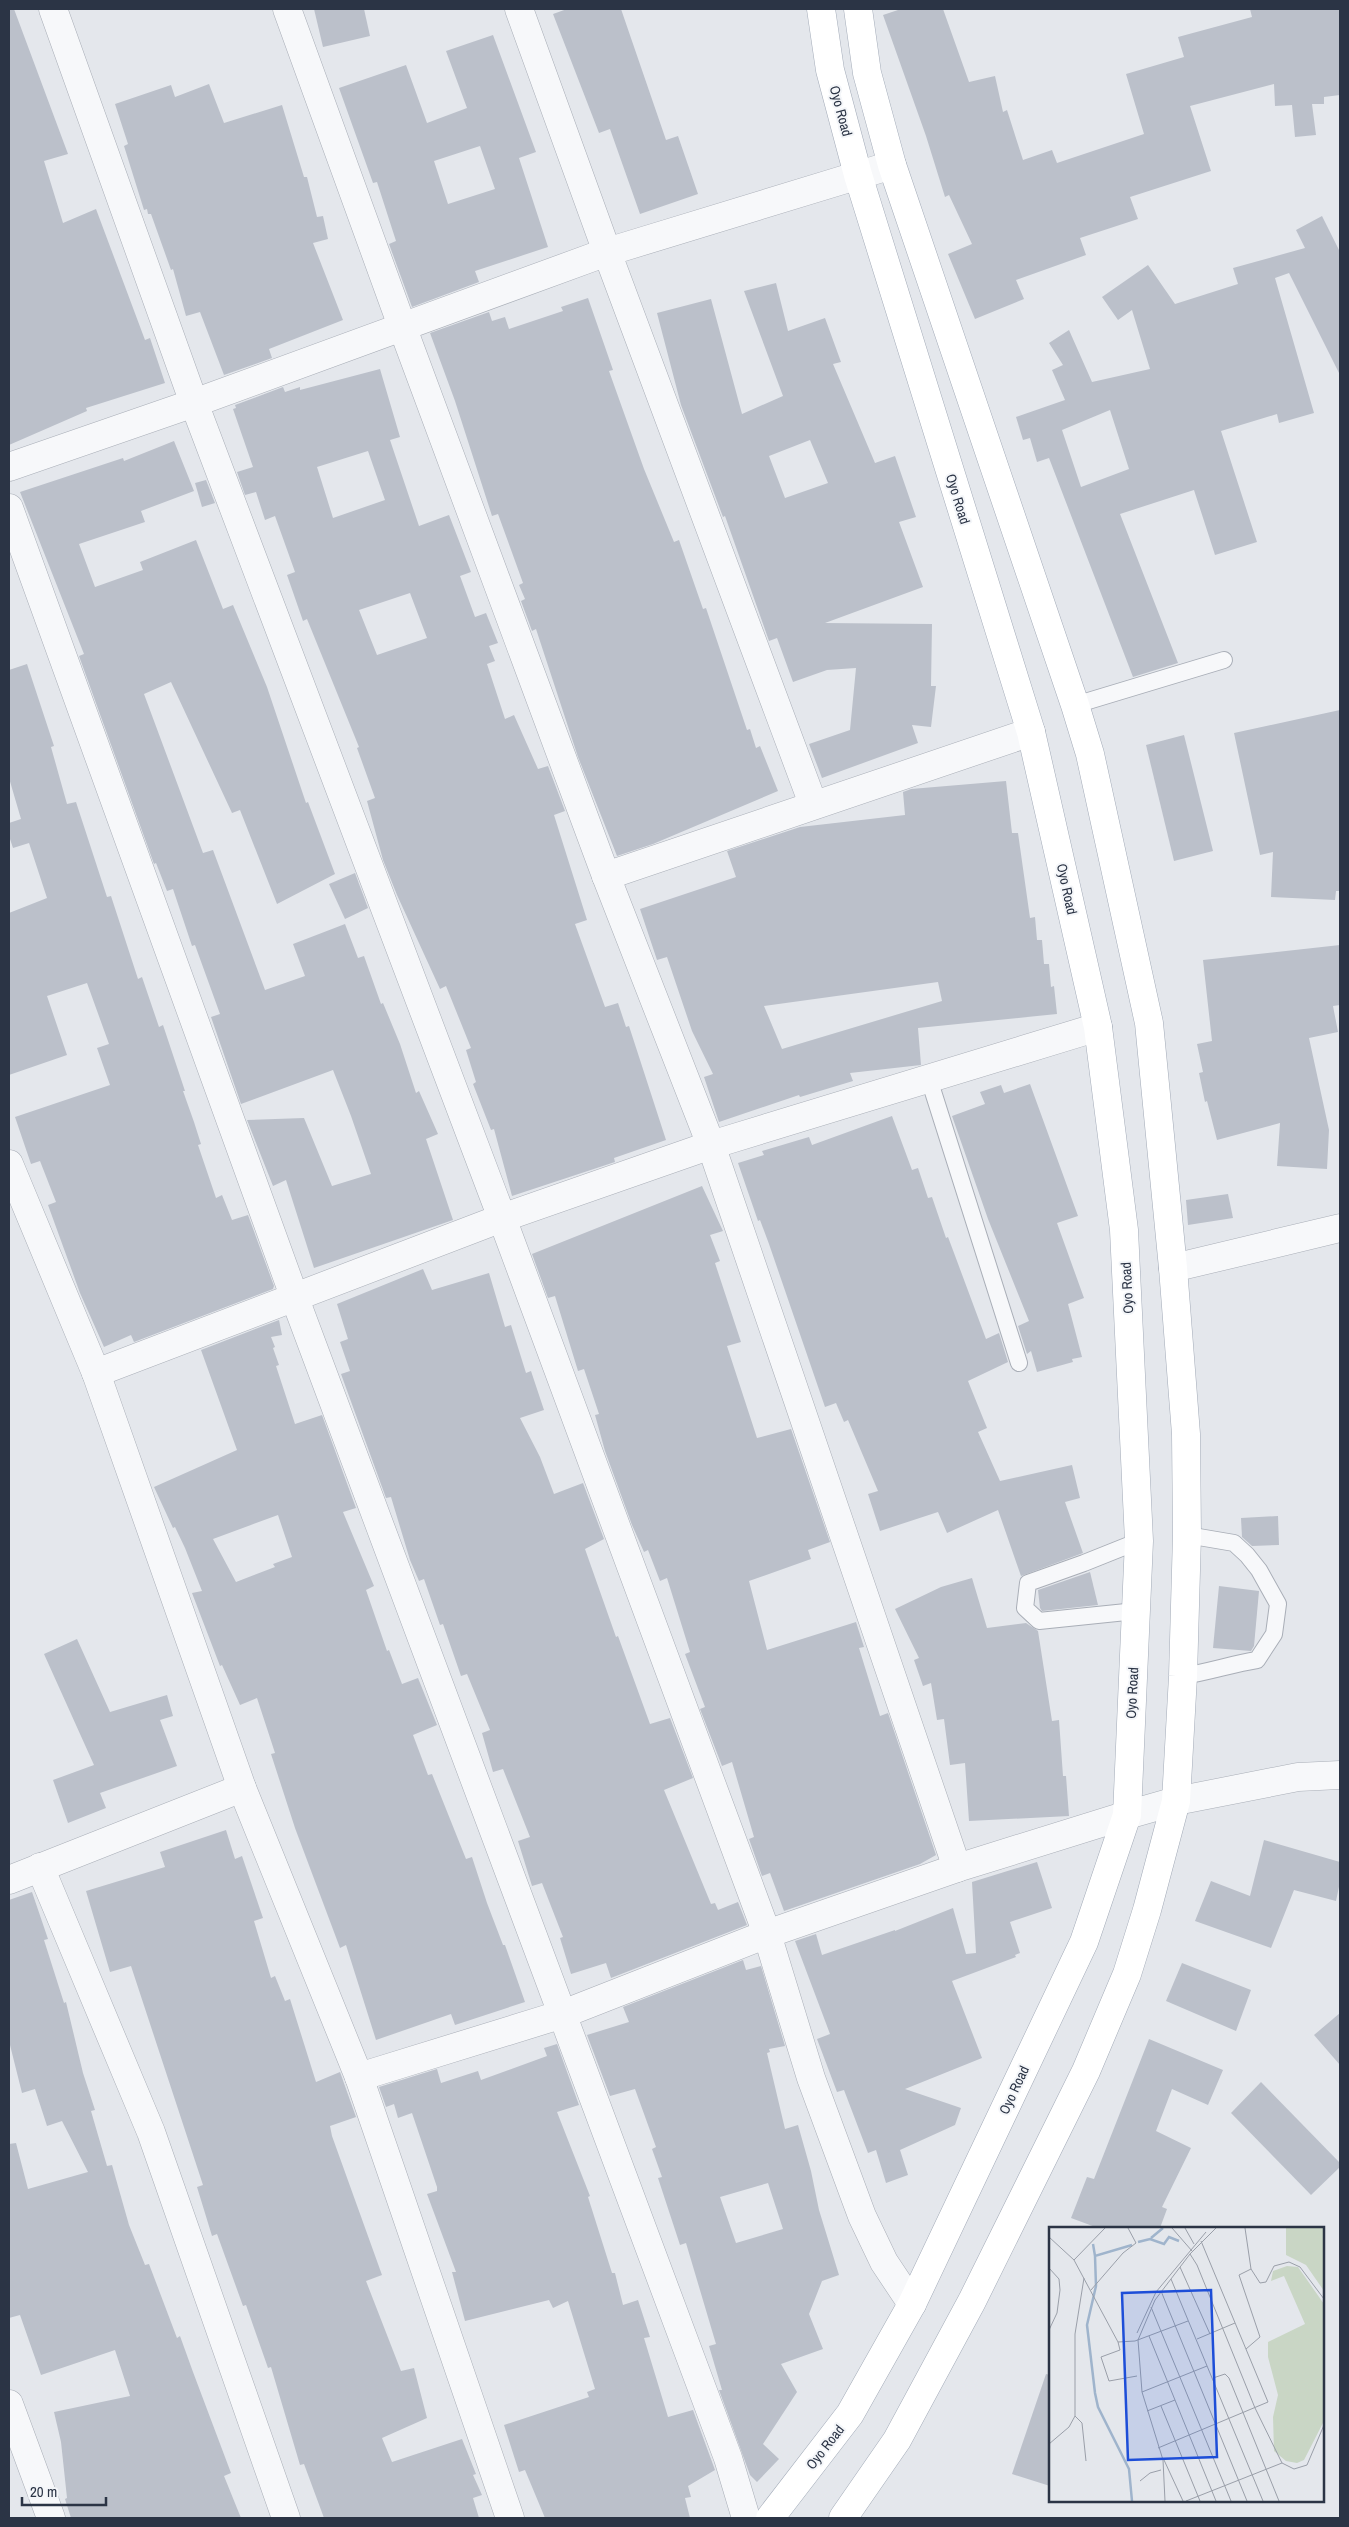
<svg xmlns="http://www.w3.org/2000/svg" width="1349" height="2527" viewBox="0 0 1349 2527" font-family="'Archivo Narrow',sans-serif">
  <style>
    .building { fill: #bbc0ca; fill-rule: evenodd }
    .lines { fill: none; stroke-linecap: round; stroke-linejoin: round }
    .service-casing { stroke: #a9aeb7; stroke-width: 18 }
    .minor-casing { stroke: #a9aeb7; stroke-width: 29 }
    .primary-casing { stroke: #a3abb8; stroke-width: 29 }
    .service { stroke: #f7f8fa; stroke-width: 16 }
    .minor { stroke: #f7f8fa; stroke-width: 28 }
    .primary { stroke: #fff; stroke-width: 28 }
    .labels { text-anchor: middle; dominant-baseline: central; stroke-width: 4; stroke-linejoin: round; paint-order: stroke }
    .street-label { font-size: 14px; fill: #2b3445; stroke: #f4f6f9 }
    .inset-river { fill: none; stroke: #9fb4cc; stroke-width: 2.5 }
    .inset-road { fill: none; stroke: #9a9fa9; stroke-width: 1 }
    .view { fill: #1d4ed8; fill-opacity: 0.15; stroke: #1d4ed8; stroke-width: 2.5 }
    .inset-edge { fill: none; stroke: #2b3445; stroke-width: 2.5 }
  </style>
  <rect width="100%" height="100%" fill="#e4e7ec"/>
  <g class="building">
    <path d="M 9,9 L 14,9 L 68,154 L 44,161 L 63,223 L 96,209 L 145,340 L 150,338 L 165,383 L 86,408 L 87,411 L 9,445 Z"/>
    <path d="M 314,9 L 364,9 L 370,36 L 323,47 Z"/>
    <path d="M 567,9 L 621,9 L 666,140 L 678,136 L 698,194 L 640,214 L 610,129 L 599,133 L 553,14 Z"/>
    <path d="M 901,9 L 943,9 L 969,82 L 995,76 L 1003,112 L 1007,110 L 1023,160 L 1052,150 L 1057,163 L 1144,134 L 1126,74 L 1184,57 L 1178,37 L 1252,17 L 1250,9 L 1340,9 L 1340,95 L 1324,97 L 1324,104 L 1312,104 L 1316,135 L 1295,137 L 1292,105 L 1275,106 L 1274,84 L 1190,106 L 1211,171 L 1130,197 L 1138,219 L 1080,238 L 1086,255 L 1016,280 L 1024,299 L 975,319 L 948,254 L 972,244 L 949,195 L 945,197 L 926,136 L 883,15 Z"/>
    <path d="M 493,35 L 536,152 L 519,158 L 548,247 L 475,271 L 479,282 L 412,307 L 389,244 L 396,241 L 377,182 L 373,183 L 339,88 L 406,65 L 427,123 L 467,108 L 446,51 ZM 480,146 L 495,189 L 448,204 L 434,161 Z"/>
    <path d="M 209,84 L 224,123 L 282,105 L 304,177 L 307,177 L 317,217 L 323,216 L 328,239 L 313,243 L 343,320 L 269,349 L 272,358 L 224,375 L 200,312 L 186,316 L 173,269 L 171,270 L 151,214 L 148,214 L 147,209 L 144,210 L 124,146 L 128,144 L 115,104 L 171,85 L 175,97 Z"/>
    <path d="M 1322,216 L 1340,252 L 1340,375 L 1289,273 L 1275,278 L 1314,413 L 1279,423 L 1277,414 L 1221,431 L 1257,542 L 1215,555 L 1194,490 L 1120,514 L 1178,663 L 1133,677 L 1049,458 L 1037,462 L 1030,438 L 1023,440 L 1016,417 L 1065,400 L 1052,370 L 1063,365 L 1049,343 L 1069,330 L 1092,382 L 1150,369 L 1132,310 L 1118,320 L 1102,297 L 1148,265 L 1175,304 L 1238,284 L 1233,268 L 1305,248 L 1296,230 ZM 1110,410 L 1129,469 L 1081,487 L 1062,430 Z"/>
    <path d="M 776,283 L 788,331 L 825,318 L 841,362 L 833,364 L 875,463 L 895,456 L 916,517 L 899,522 L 923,587 L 825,623 L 932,624 L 931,686 L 936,686 L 931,727 L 912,725 L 918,743 L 822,778 L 809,744 L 850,730 L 856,668 L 827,670 L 793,682 L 777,638 L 769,641 L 725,516 L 723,517 L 681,405 L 657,313 L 711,299 L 742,414 L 783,396 L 744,291 ZM 810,440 L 828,483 L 785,498 L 769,456 Z"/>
    <path d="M 588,298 L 613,370 L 609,371 L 644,469 L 674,542 L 679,540 L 703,609 L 706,608 L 747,730 L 750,729 L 756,748 L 760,746 L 778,791 L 653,844 L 617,856 L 578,757 L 536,629 L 532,631 L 521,601 L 525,599 L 519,585 L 523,583 L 498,514 L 492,516 L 455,401 L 430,333 L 489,312 L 492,321 L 505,317 L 509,329 L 563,311 L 561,307 Z"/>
    <path d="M 380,369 L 400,437 L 390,440 L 419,526 L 449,515 L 471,572 L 460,576 L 475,617 L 486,613 L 498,643 L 489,646 L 495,661 L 487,664 L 505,719 L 514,715 L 538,769 L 548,766 L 565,811 L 554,815 L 587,920 L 575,924 L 605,1007 L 618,1003 L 626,1027 L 629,1026 L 666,1140 L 614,1158 L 615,1162 L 512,1196 L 494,1129 L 491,1130 L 473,1084 L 476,1082 L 466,1050 L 471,1048 L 446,986 L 440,989 L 397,895 L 383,860 L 367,801 L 375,798 L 357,748 L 359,747 L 307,619 L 303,621 L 287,575 L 295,572 L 275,516 L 265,520 L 256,492 L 245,495 L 237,472 L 253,467 L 233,409 L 236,408 L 235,405 L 283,387 L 285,392 L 300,387 L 300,390 ZM 368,451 L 385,500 L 333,518 L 317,467 ZM 410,593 L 427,638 L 377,655 L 359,610 Z"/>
    <path d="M 174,441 L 194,491 L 141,511 L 145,522 L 79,544 L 95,587 L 143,570 L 140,562 L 196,540 L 223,609 L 233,605 L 267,687 L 306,803 L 308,802 L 335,874 L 277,904 L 240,810 L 232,813 L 171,682 L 144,694 L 203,853 L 213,850 L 265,990 L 305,976 L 293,944 L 345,924 L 358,958 L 364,956 L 381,1004 L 383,1003 L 400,1044 L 416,1093 L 419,1091 L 438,1134 L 426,1139 L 453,1220 L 314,1268 L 286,1180 L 273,1186 L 247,1120 L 304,1118 L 332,1186 L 371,1174 L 351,1116 L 333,1070 L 241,1104 L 211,1017 L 220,1014 L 195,945 L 192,946 L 173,889 L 167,891 L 156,863 L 154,864 L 79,656 L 84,654 L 20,492 L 123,458 L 124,461 Z"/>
    <path d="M 206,480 L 215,503 L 202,507 L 195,483 Z"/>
    <path d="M 27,664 L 54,746 L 51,747 L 67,804 L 76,802 L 107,897 L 111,896 L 138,979 L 142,977 L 159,1027 L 163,1025 L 185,1091 L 183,1091 L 194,1122 L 191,1122 L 194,1122 L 201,1144 L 198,1145 L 216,1198 L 222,1195 L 232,1220 L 248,1215 L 274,1286 L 273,1289 L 134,1342 L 131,1335 L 104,1347 L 80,1293 L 48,1205 L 56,1202 L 40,1161 L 31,1164 L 15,1117 L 110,1085 L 97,1048 L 109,1044 L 87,983 L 47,996 L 67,1055 L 9,1075 L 9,913 L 47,898 L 29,843 L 13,848 L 9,836 L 9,823 L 21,819 L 9,778 L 9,670 Z"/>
    <path d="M 1340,710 L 1340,891 L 1336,891 L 1335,900 L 1271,897 L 1273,852 L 1260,855 L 1234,733 Z"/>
    <path d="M 1184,735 L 1213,851 L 1174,861 L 1146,745 Z"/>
    <path d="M 1006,781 L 1012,833 L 1018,833 L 1030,918 L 1035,917 L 1037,940 L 1042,940 L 1044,964 L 1049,964 L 1051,987 L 1054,986 L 1057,1014 L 918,1028 L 921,1065 L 850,1073 L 853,1081 L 800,1097 L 799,1095 L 719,1122 L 704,1077 L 713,1074 L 692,1031 L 667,957 L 657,960 L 640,909 L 736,877 L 727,851 L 800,827 L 905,815 L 903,792 L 911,789 ZM 938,982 L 942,1001 L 782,1049 L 764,1006 Z"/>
    <path d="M 355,873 L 368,908 L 345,919 L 329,884 Z"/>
    <path d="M 1340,945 L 1340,1005 L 1333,1006 L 1338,1032 L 1309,1038 L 1329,1130 L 1327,1169 L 1277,1166 L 1280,1123 L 1217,1140 L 1207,1101 L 1205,1102 L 1199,1073 L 1203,1072 L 1197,1044 L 1212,1041 L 1203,960 Z"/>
    <path d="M 1030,1084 L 1078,1216 L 1057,1223 L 1084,1298 L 1068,1304 L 1082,1357 L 1072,1359 L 1073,1362 L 1037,1372 L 1031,1351 L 1027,1354 L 1018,1326 L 1029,1321 L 988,1219 L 952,1116 L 985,1104 L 980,1092 L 1001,1085 L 1004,1093 Z"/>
    <path d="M 892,1116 L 912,1170 L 918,1168 L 928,1198 L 932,1197 L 946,1238 L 948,1237 L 957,1261 L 986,1339 L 999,1333 L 1008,1362 L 968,1381 L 987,1428 L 978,1432 L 1000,1481 L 1072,1465 L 1080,1498 L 1065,1502 L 1083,1553 L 1021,1576 L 998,1510 L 947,1533 L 938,1512 L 880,1531 L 868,1494 L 878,1491 L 848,1420 L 844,1422 L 836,1403 L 825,1407 L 769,1244 L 760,1220 L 758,1221 L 738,1163 L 764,1155 L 762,1151 L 809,1137 L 812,1145 Z"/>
    <path d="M 702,1186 L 723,1231 L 710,1235 L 720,1261 L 715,1263 L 741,1342 L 727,1346 L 757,1438 L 791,1429 L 830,1542 L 808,1550 L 811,1559 L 749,1581 L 767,1650 L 856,1622 L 864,1647 L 859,1648 L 880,1716 L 888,1713 L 936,1855 L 920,1864 L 784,1911 L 770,1873 L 762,1876 L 749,1839 L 754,1837 L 732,1762 L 722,1766 L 700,1709 L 705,1707 L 685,1654 L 690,1652 L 667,1578 L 660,1581 L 648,1550 L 644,1552 L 632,1525 L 605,1451 L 595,1415 L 599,1414 L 584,1369 L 578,1371 L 555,1296 L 548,1298 L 532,1254 Z"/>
    <path d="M 1228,1194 L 1233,1218 L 1188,1225 L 1186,1200 Z"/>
    <path d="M 423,1269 L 432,1290 L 489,1273 L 505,1327 L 511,1325 L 526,1373 L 531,1371 L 544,1410 L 520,1418 L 540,1457 L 554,1494 L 583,1483 L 604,1539 L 585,1549 L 616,1637 L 618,1636 L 650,1724 L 670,1718 L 693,1778 L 664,1790 L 711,1904 L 715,1903 L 718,1910 L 738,1902 L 747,1925 L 611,1978 L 606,1963 L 571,1974 L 560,1938 L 563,1937 L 542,1883 L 532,1886 L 518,1841 L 530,1837 L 503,1769 L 493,1772 L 482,1733 L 490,1730 L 467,1674 L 461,1676 L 443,1624 L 440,1625 L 424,1579 L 419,1581 L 410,1560 L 391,1497 L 386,1498 L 341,1374 L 350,1371 L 340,1342 L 348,1339 L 337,1304 Z"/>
    <path d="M 279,1320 L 282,1335 L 271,1337 L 275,1347 L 273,1348 L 279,1365 L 276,1366 L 295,1424 L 322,1415 L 356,1508 L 343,1512 L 374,1586 L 366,1590 L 387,1651 L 389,1650 L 402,1684 L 418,1678 L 437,1725 L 413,1735 L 428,1775 L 432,1774 L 466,1859 L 472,1857 L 487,1903 L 503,1945 L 505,1945 L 525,2002 L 455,2025 L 451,2014 L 376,2040 L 346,1945 L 340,1948 L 295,1828 L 271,1754 L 275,1753 L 257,1698 L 240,1705 L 222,1665 L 220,1666 L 192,1593 L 202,1591 L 185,1548 L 175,1527 L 173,1528 L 154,1487 L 237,1450 L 201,1350 ZM 278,1515 L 292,1557 L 273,1564 L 275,1567 L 236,1582 L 213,1539 Z"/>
    <path d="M 1278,1516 L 1279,1545 L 1252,1546 L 1242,1537 L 1241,1518 Z"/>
    <path d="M 1090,1572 L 1098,1605 L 1042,1611 L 1040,1608 L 1038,1590 Z"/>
    <path d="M 972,1578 L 987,1628 L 1026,1623 L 1038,1631 L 1052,1721 L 1059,1720 L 1063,1776 L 1066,1776 L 1069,1816 L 969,1821 L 965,1763 L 950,1765 L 944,1719 L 937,1720 L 931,1683 L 923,1686 L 914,1660 L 919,1658 L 895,1609 L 941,1587 Z"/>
    <path d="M 1219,1586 L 1259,1591 L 1254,1646 L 1251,1651 L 1213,1648 Z"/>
    <path d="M 77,1639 L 110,1712 L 167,1695 L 173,1716 L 160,1720 L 177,1766 L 100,1793 L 106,1808 L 68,1823 L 53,1780 L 94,1765 L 44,1654 Z"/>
    <path d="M 226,1830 L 235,1859 L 242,1856 L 263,1918 L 254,1921 L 271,1978 L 275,1976 L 285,2001 L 290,1999 L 316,2082 L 340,2072 L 356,2117 L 330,2126 L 332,2136 L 382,2275 L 366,2281 L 401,2371 L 414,2368 L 427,2418 L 382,2438 L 392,2462 L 462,2439 L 476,2474 L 473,2475 L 482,2495 L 473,2498 L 479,2518 L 324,2518 L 304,2464 L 300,2465 L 271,2367 L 268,2368 L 246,2305 L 243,2306 L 217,2234 L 212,2236 L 197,2187 L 203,2185 L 131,1966 L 110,1972 L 86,1891 L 165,1867 L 160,1852 Z"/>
    <path d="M 1264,1840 L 1340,1862 L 1340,1882 L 1336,1901 L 1294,1890 L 1271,1948 L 1195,1921 L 1211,1881 L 1250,1896 Z"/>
    <path d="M 1037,1862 L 1052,1908 L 1010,1922 L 1020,1953 L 1015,1955 L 1016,1957 L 952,1981 L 982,2058 L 905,2089 L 961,2108 L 955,2125 L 900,2150 L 908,2175 L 886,2183 L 876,2150 L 868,2153 L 844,2090 L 837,2092 L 817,2039 L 830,2034 L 795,1941 L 816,1934 L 822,1955 L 895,1930 L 895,1931 L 953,1908 L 966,1954 L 976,1953 L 972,1882 Z"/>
    <path d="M 32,1892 L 48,1939 L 44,1940 L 64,2003 L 66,2002 L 83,2073 L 95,2110 L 91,2111 L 107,2166 L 112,2165 L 129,2225 L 145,2265 L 149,2264 L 177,2338 L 180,2336 L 193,2372 L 231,2473 L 224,2476 L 241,2518 L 71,2518 L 65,2499 L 67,2498 L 61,2442 L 54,2412 L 130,2396 L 115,2350 L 41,2375 L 20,2315 L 9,2318 L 9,2144 L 16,2143 L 28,2189 L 88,2172 L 62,2121 L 47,2126 L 35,2089 L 22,2093 L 9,2041 L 9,1900 Z"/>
    <path d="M 743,1960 L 746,1970 L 761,1966 L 785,2046 L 769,2049 L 770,2052 L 767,2053 L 785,2129 L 798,2125 L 811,2171 L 819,2210 L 839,2275 L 822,2281 L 809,2314 L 823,2349 L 781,2364 L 797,2392 L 763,2444 L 779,2459 L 757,2482 L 750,2475 L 719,2390 L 722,2390 L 709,2346 L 716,2344 L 686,2243 L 680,2245 L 658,2178 L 662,2177 L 652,2149 L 656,2147 L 635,2089 L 610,2096 L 587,2035 L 629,2022 L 623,2007 ZM 768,2183 L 783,2229 L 736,2243 L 720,2197 Z"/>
    <path d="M 1182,1963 L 1251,1990 L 1236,2031 L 1166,2001 Z"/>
    <path d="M 1340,2013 L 1340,2065 L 1314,2035 Z"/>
    <path d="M 1149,2039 L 1223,2070 L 1208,2105 L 1172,2089 L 1156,2131 L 1191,2148 L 1162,2207 L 1167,2209 L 1160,2228 L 1098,2228 L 1071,2218 L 1087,2177 L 1094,2179 Z"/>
    <path d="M 557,2044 L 579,2105 L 557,2112 L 590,2196 L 588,2197 L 612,2273 L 615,2273 L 623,2305 L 638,2300 L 650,2337 L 644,2338 L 668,2417 L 693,2410 L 715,2470 L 688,2486 L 691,2497 L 685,2498 L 690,2518 L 545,2518 L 525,2470 L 519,2472 L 504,2425 L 589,2397 L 587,2392 L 595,2389 L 568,2301 L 553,2308 L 549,2300 L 465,2321 L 452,2272 L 456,2272 L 427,2194 L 437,2191 L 437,2187 L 412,2113 L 398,2118 L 394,2104 L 386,2107 L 379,2087 L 437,2069 L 441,2083 L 478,2071 L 481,2080 L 547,2056 L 544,2048 Z"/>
    <path d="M 1261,2082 L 1340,2163 L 1340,2167 L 1311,2195 L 1231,2113 Z"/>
    <path d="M 1046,2374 L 1050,2375 L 1050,2486 L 1012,2474 Z"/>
  </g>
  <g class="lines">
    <defs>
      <g id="service">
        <path d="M 1075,705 L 1224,660"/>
        <path d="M 929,1079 L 1019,1363"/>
        <path d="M 1136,1611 L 1039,1621 L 1025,1608 L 1028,1583 L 1084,1563 L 1139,1541"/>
        <path d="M 1183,1676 C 1209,1672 1232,1664 1257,1660 L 1274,1634 L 1278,1604 L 1259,1570 L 1247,1555 L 1234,1543 L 1187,1535"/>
      </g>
      <g id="minor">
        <path d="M 53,9 L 194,403 L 502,1218 L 767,1934 L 811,2078 L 862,2216 L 884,2262 L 912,2304"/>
        <path d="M 287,9 L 402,326 L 606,876 L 711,1145 L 957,1868"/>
        <path d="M 519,9 L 607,252 L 813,804"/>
        <path d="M 9,467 L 194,403 L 607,252 L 892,165"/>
        <path d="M 9,508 L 294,1296 L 728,2458 L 746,2518"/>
        <path d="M 606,876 L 1031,732"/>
        <path d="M 9,1164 L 96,1373 L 242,1788 L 359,2077 L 510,2518"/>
        <path d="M 1173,1268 L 1340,1228"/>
        <path d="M 96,1373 L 502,1218 L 711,1145 L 1098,1027"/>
        <path d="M 40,1867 L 151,2132 L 286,2518"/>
        <path d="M 9,1880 L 242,1788"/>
        <path d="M 359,2077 L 563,2014 L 767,1934 L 957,1868 L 1127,1815 L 1176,1801 L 1298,1777 L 1340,1775"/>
        <path d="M 9,2404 L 51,2518"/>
      </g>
      <g id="primary">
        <path d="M 770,2518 L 850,2414 L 912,2304 L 1084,1942 L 1127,1815 L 1139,1541 L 1124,1230 L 1098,1027 L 1031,732 L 858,175 L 830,70 L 821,9"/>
        <path d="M 843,2518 L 897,2440 L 972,2301 L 1086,2071 L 1127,1974 L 1147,1910 L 1176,1801 L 1183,1676 L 1187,1535 L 1186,1434 L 1173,1268 L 1149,1023 L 1090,754 L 1075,705 L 892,165 L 867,73 L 858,9"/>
      </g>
    </defs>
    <use href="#service" class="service-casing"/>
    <use href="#minor" class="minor-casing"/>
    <use href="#primary" class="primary-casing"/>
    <use href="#service" class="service"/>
    <use href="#minor" class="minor"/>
    <use href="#primary" class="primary"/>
  </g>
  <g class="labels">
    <g class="street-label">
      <text transform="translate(841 111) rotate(75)">Oyo Road</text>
      <text transform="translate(958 499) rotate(73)">Oyo Road</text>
      <text transform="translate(1067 889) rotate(78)">Oyo Road</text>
      <text transform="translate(1127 1288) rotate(-93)">Oyo Road</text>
      <text transform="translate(1132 1693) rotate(-87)">Oyo Road</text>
      <text transform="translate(1014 2090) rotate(-65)">Oyo Road</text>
      <text transform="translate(825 2447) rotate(-52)">Oyo Road</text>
    </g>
  </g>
  <g transform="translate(1049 2227)">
    <rect width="275" height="275" fill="#e4e7ec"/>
    <path d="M 237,1 L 275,1 L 275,64 L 257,38 L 237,28 ZM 238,39 L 249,40 L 275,77 L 275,194 L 255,233 L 248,236 L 237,234 L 225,224 L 224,190 L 229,168 L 219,130 L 219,115 L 256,97 L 235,49 L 222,54 L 224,44 Z" fill="#c9d6c5"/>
    <path class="inset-river" d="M 102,11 L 114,1M 89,15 L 101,12 L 115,17 L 120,10 L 130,14M 44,17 L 46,29 L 83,18M 46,29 L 47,59 L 38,98 L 46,166 L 49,180 L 80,242 L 83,274"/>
    <path class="inset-road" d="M 123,1 L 143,24M 136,1 L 145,17M 196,1 L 202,42 L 211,56 L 217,55 L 225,39 L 240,35 L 251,40 L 275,72M 0,10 L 25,33 L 69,115 L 71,123 L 52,130 L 60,154 L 88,149M 141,27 L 148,38 L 206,181 L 233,236 L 245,242 L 258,238 L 275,198M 25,33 L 56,1M 131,40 L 161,107M 0,41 L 10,52 L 11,63 L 8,86 L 0,103M 122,52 L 214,274M 42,63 L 74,26 L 87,16 L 79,1M 112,64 L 198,274M 102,80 L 182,274M 88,106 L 107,65 L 157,5M 100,109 L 167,274M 148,112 L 186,96M 69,115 L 86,114 L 139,94M 197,122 L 211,110 L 190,48 L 202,42M 164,151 L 176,147 L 180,151 L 230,274M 93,165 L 158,139M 112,179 L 151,274M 98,184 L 126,173M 26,189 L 33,196 L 37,234M 0,217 L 20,200 L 26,189 L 26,107 L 35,51M 109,221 L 219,175 L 152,14M 115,233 L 134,274M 91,254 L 101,246 L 112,243M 116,274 L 114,233 L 93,165 L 89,113 L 106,73 L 141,27 L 167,1M 137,274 L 233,236"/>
    <path class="view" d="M 162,63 L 168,230 L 79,233 L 73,66 Z"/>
    <rect width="275" height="275" class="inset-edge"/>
  </g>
  <rect width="1349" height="2527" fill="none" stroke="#2b3445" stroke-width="20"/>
  <path d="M22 2497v8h84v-8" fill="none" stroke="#2b3445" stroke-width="2.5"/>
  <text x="30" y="2497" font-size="15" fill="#2b3445" stroke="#f4f6f9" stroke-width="4" paint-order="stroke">20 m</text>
</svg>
